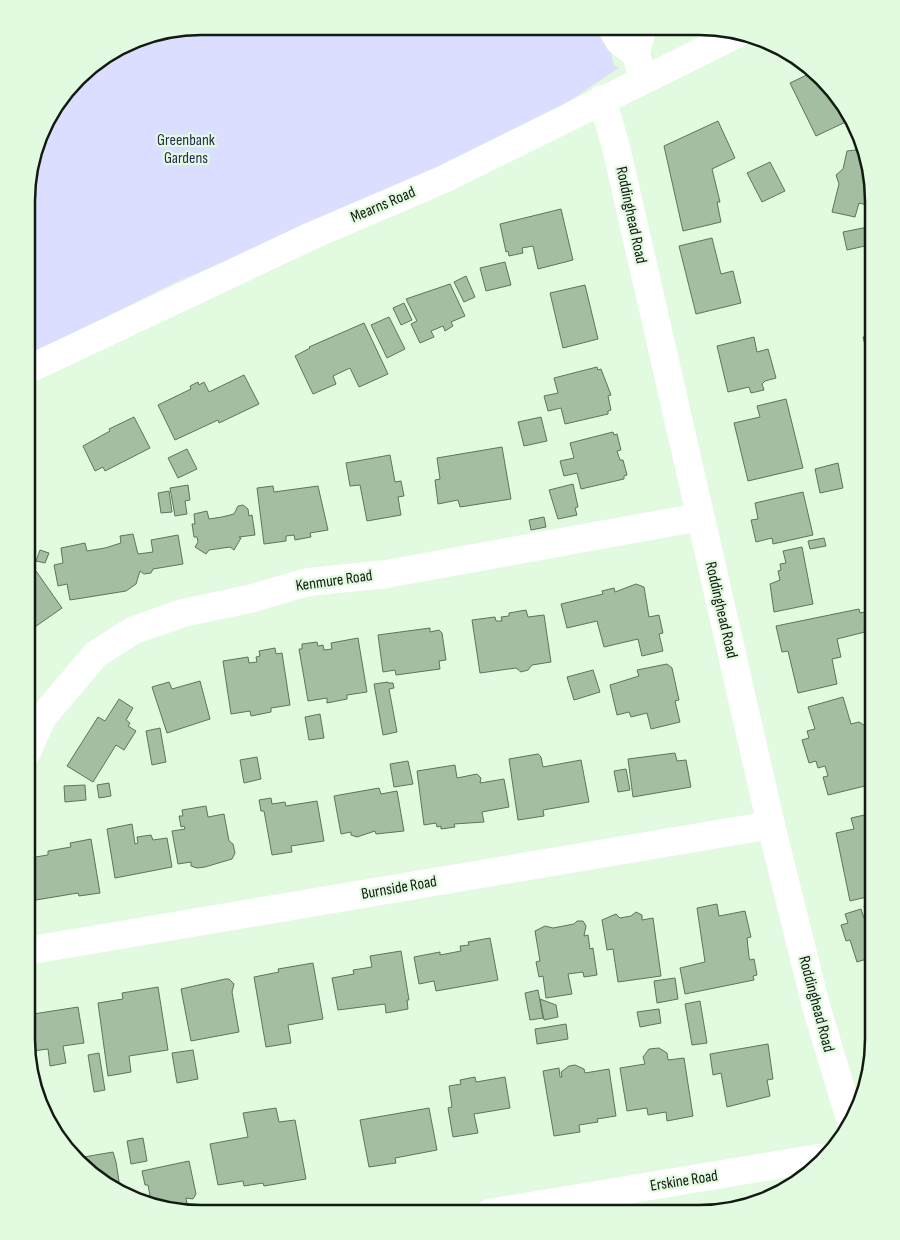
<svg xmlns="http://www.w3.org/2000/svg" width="900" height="1240" viewBox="0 0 900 1240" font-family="'Sofia Sans Condensed',sans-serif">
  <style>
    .green { fill: #dbdeff }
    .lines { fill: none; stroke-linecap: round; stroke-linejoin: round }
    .stream { stroke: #73768c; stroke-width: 7 }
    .building { fill: #a4bea1; stroke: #5f735d }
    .minor { stroke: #fff; stroke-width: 28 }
    .labels { text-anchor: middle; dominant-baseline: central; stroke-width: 4.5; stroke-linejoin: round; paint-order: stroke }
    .park-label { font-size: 16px; fill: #2b2a58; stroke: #e2fae0 }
    .street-label { font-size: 16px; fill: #121a11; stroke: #e2fae0 }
    .rim { fill: none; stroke: #121a11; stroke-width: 2.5 }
  </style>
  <rect width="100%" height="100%" fill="#e2fae0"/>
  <path class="green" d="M 201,26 L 604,27 L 614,65 L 619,68 L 539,121 L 400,187 L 174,283 L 35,353 L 35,378 L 27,385 L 28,178 L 50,114 L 86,69 L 145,36 Z"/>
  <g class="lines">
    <path class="stream" d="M 27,351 L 30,338 L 28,254"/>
  </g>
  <g class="building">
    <path d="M 657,28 L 681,28 L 659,33 Z"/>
    <path d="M 813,72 L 852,119 L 816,136 L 790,83 Z"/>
    <path d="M 718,121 L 735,158 L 712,169 L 720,202 L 717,202 L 721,222 L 683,231 L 664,146 Z"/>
    <path d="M 855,150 L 862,152 L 874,207 L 859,203 L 855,217 L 832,212 L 839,184 L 836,175 L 843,169 L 847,151 Z"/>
    <path d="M 770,162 L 785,191 L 762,202 L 747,173 Z"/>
    <path d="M 561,209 L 573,260 L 538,269 L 533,246 L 522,248 L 523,253 L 509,256 L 508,251 L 506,252 L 500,224 Z"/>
    <path d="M 873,226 L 874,244 L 847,250 L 843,232 Z"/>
    <path d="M 712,238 L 721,274 L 733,271 L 741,303 L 696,314 L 679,246 Z"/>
    <path d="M 505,262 L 511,285 L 486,291 L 480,268 Z"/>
    <path d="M 466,276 L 475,297 L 464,302 L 454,282 Z"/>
    <path d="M 450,284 L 465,316 L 451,322 L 453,326 L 445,331 L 443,326 L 431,331 L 434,337 L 420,343 L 411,324 L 417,321 L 406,299 Z"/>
    <path d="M 585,285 L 598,339 L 563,348 L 550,293 Z"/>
    <path d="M 404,303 L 412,320 L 401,325 L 393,308 Z"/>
    <path d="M 389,317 L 405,349 L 387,358 L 371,325 Z"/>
    <path d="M 364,323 L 388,374 L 359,387 L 350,368 L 333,376 L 336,384 L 313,394 L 295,356 L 310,348 L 309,347 Z"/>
    <path d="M 874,335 L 874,356 L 868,357 L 863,337 Z"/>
    <path d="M 754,337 L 757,352 L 768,349 L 776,378 L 765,381 L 762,384 L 764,390 L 751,393 L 749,387 L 728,392 L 717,346 Z"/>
    <path d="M 597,367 L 598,370 L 601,369 L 611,395 L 608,396 L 611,410 L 608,411 L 608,414 L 565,424 L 561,408 L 548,411 L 544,396 L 558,393 L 554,378 Z"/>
    <path d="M 244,375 L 259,404 L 219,423 L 218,420 L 175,440 L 158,405 L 191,389 L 190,386 L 198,382 L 199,385 L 204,382 L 209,392 Z"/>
    <path d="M 786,399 L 803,468 L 748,481 L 734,423 L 760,417 L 757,406 Z"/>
    <path d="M 134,417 L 150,448 L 105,471 L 103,467 L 95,471 L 83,446 L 110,431 L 109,429 Z"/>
    <path d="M 541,417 L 547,441 L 524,446 L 518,422 Z"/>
    <path d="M 613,432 L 614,435 L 617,434 L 621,450 L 617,451 L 620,460 L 623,460 L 627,475 L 624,476 L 624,479 L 581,489 L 577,473 L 564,476 L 560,461 L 574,458 L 570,443 Z"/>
    <path d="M 502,447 L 511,499 L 460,507 L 458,500 L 438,504 L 435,480 L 440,479 L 437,458 Z"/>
    <path d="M 187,449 L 197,469 L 178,478 L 168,458 Z"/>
    <path d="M 390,455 L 395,482 L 401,481 L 404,496 L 398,497 L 401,515 L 367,521 L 360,485 L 350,486 L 346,463 Z"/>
    <path d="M 838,463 L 843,488 L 820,493 L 815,469 Z"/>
    <path d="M 573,484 L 578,507 L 575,508 L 577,515 L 558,519 L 549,490 Z"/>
    <path d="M 188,485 L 190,500 L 185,501 L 187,514 L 175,516 L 170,488 Z"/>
    <path d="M 273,486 L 274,492 L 318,486 L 328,530 L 310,533 L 311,537 L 295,540 L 294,535 L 286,536 L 286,541 L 264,544 L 257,488 Z"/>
    <path d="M 169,491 L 172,512 L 161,513 L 158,493 Z"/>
    <path d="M 803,492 L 813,535 L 773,544 L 772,538 L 756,542 L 751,520 L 758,519 L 755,503 Z"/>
    <path d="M 243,505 L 248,509 L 249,516 L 252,515 L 255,535 L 239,537 L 241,538 L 234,550 L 230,547 L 209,550 L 206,554 L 195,547 L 198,542 L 197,537 L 194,537 L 192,524 L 195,524 L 194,514 L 207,511 L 209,519 L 222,517 L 234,514 L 238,506 Z"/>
    <path d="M 544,517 L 546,527 L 531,530 L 529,520 Z"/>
    <path d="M 133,534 L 138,554 L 153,552 L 151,540 L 178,535 L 183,564 L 153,569 L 151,573 L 144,574 L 140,571 L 136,584 L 126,591 L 70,600 L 67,584 L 58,586 L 54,565 L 63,563 L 61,548 L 85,543 L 87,551 L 105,548 L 121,543 L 120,536 Z"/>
    <path d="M 824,538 L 826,546 L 810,549 L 808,541 Z"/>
    <path d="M 802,547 L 813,604 L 774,612 L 770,584 L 780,580 L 778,571 L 781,570 L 780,564 L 786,563 L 783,551 Z"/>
    <path d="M 40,550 L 49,553 L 45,563 L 36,561 Z"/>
    <path d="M 36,571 L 62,608 L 32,629 L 33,632 L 27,636 L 27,577 Z"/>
    <path d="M 636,584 L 644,587 L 649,617 L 659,615 L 663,633 L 659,634 L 663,651 L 642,656 L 638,639 L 604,647 L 597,621 L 567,628 L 561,604 L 603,594 L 602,591 L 614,588 L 615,592 Z"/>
    <path d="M 859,609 L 860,613 L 874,610 L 874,627 L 864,630 L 865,632 L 837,639 L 841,657 L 832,659 L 837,684 L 798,693 L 788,651 L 782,652 L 776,626 Z"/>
    <path d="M 526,610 L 528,617 L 544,615 L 551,662 L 532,665 L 528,670 L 521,672 L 516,668 L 480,673 L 472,620 L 495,617 L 496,621 L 502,621 L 501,617 L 509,616 L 509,613 Z"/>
    <path d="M 430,628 L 430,632 L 439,630 L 442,633 L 446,660 L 439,661 L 440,669 L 396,675 L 395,670 L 383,672 L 378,635 Z"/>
    <path d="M 358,638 L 367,692 L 347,695 L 347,699 L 327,703 L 327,698 L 308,701 L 299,649 L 302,649 L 302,644 L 317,642 L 318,646 L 323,645 L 324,650 L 332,649 L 331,643 Z"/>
    <path d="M 27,641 L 33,649 L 27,653 Z"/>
    <path d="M 275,648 L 276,654 L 282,653 L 290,705 L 271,708 L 271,712 L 251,716 L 250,711 L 231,714 L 223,661 L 248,657 L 249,663 L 257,662 L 256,657 L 260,656 L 259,651 Z"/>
    <path d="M 667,664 L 672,668 L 679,700 L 675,701 L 680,722 L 651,729 L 647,713 L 631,717 L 629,712 L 617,715 L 610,685 L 639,676 L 637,670 Z"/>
    <path d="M 593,670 L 600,692 L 574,700 L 567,677 Z"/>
    <path d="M 200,681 L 210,719 L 167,733 L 152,687 L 169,682 L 172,689 Z"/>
    <path d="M 388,682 L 388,683 L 393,683 L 394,688 L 389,689 L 397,732 L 383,735 L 374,684 Z"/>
    <path d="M 843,697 L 851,724 L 859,722 L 870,729 L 871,735 L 873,734 L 873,773 L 866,776 L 869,785 L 828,795 L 823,777 L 828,776 L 825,766 L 818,768 L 816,761 L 809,763 L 802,740 L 809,738 L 807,731 L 815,729 L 808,707 Z"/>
    <path d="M 119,699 L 133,708 L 126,720 L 130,723 L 128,726 L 136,731 L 124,750 L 116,745 L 93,782 L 67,766 L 98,717 L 105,721 Z"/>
    <path d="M 320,714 L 324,738 L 309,740 L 305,717 Z"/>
    <path d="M 160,728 L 166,762 L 152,765 L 146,731 Z"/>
    <path d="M 675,753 L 677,761 L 686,760 L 691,787 L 633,797 L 628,759 Z"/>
    <path d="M 538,754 L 541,757 L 543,767 L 581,760 L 589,802 L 543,810 L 544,816 L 518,820 L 509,759 Z"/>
    <path d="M 257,757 L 261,779 L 244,783 L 240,760 Z"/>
    <path d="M 408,761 L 413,784 L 394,787 L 390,764 Z"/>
    <path d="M 455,765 L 457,778 L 477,774 L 481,778 L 480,783 L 504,779 L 509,807 L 482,812 L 484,822 L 454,824 L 455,827 L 441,829 L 441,826 L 437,827 L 436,823 L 424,825 L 417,771 Z"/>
    <path d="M 626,769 L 630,790 L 618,792 L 614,771 Z"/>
    <path d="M 109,783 L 111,796 L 99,798 L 97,785 Z"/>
    <path d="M 85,785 L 86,800 L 65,802 L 64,786 Z"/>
    <path d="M 379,788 L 381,794 L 397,791 L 404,831 L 376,834 L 375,831 L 357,837 L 351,835 L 351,832 L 341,834 L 334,796 Z"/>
    <path d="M 271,798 L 272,804 L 285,802 L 286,806 L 317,801 L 324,841 L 291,846 L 292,852 L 272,855 L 264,811 L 261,811 L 259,800 Z"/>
    <path d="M 206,806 L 208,817 L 224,814 L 229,841 L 233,844 L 235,853 L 232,859 L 205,867 L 197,868 L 191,866 L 191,862 L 178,864 L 172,831 L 185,829 L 184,826 L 181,827 L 179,816 L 183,816 L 182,810 Z"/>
    <path d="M 869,814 L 873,832 L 873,882 L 868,883 L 871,896 L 850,901 L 836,833 L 854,829 L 851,818 Z"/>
    <path d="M 132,824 L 135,844 L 138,843 L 137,837 L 151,835 L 153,840 L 167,838 L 172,867 L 115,878 L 107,829 Z"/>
    <path d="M 91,839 L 100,893 L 79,896 L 78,893 L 36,900 L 29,858 L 48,855 L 48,851 L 71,847 L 70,843 Z"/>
    <path d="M 873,903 L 873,957 L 857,962 L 850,940 L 846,941 L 841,925 L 848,923 L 845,914 L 861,909 L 864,918 L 867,917 L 864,906 Z"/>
    <path d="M 717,904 L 719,916 L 745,911 L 751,937 L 747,938 L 749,957 L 750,960 L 754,959 L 757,975 L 753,976 L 754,980 L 685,994 L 680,968 L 705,962 L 697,908 Z"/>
    <path d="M 636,912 L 642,915 L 642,920 L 653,918 L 661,976 L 618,982 L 613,949 L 607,950 L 602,920 L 616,914 L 620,918 L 631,916 Z"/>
    <path d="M 577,921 L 583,921 L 586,926 L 584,936 L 588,935 L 590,949 L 593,948 L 597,975 L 584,977 L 583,972 L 568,974 L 572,994 L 546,998 L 543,976 L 539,977 L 536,962 L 540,961 L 535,931 L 545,926 L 553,928 L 574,924 Z"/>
    <path d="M 490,938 L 498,980 L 436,991 L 434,981 L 419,984 L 414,957 L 440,952 L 440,955 L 461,951 L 460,946 L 469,945 L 468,942 Z"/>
    <path d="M 401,951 L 409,1000 L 407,1000 L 408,1009 L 386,1013 L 385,1004 L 338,1010 L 332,978 L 354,974 L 353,970 L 372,967 L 370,956 Z"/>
    <path d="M 313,963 L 323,1019 L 288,1025 L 291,1043 L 266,1047 L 254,977 L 279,972 L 278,969 Z"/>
    <path d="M 675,978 L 678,999 L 657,1003 L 654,981 Z"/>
    <path d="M 873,978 L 873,1004 L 867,991 L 869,989 L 865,982 Z"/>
    <path d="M 225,979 L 229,979 L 234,984 L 232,992 L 239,1032 L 191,1041 L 181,989 Z"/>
    <path d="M 158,987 L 168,1050 L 129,1056 L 131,1072 L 108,1076 L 98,1003 L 123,999 L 122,993 Z"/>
    <path d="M 538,990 L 543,1018 L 530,1020 L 525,993 Z"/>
    <path d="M 540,999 L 556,1005 L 558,1017 L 544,1020 Z"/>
    <path d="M 700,1001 L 707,1043 L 692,1045 L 685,1004 Z"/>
    <path d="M 78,1007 L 84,1043 L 63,1046 L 66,1063 L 50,1066 L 48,1049 L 33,1051 L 27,1015 Z"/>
    <path d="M 659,1009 L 661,1023 L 640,1027 L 637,1012 Z"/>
    <path d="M 566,1024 L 568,1039 L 537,1044 L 535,1029 Z"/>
    <path d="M 768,1044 L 773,1079 L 767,1080 L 770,1096 L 727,1107 L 721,1073 L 713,1075 L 710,1054 Z"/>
    <path d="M 659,1048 L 667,1053 L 668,1060 L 684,1058 L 693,1116 L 667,1121 L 666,1112 L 648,1115 L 647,1108 L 627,1111 L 620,1068 L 645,1064 L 643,1057 L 649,1049 Z"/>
    <path d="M 193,1050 L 198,1079 L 177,1083 L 172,1053 Z"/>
    <path d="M 99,1053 L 105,1090 L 94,1092 L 88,1055 Z"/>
    <path d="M 575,1065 L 584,1069 L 585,1073 L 609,1069 L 616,1116 L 597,1119 L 598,1122 L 579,1125 L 580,1132 L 554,1136 L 543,1071 L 559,1068 L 560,1077 L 562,1077 L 561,1072 L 569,1066 Z"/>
    <path d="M 475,1077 L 476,1082 L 505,1077 L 510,1108 L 474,1114 L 478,1133 L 453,1137 L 448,1108 L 452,1107 L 449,1086 L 461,1084 L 460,1080 Z"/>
    <path d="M 276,1108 L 279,1122 L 295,1120 L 306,1179 L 264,1186 L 263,1183 L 244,1186 L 243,1181 L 218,1185 L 210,1144 L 248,1137 L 243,1113 Z"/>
    <path d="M 429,1108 L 437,1150 L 395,1158 L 396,1163 L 369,1167 L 360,1120 Z"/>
    <path d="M 143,1138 L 147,1161 L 131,1164 L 127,1141 Z"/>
    <path d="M 113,1152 L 116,1162 L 120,1188 L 95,1178 L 78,1158 Z"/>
    <path d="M 189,1161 L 196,1194 L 193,1199 L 186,1198 L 187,1203 L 165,1207 L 151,1201 L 148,1185 L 145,1185 L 142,1171 Z"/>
  </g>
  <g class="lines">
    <g class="minor">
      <path d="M 611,27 L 619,41 L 636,54"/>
      <path d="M 642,28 L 636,54 L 643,79"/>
      <path d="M 602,99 L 616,147 L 771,825 L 816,1006 L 850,1119"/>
      <path d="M 27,370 L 311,236 L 444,179 L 737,34"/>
      <path d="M 27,752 L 42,718 L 96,654 L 134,630 L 183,613 L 249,599 L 308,582 L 386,574 L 700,517"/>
      <path d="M 26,951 L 771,825"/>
      <path d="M 489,1213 L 819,1158"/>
    </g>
  </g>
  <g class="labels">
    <g class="park-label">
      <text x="186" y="140">Greenbank<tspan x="186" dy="18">Gardens</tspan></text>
    </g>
    <g class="street-label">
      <text transform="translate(383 205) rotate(-23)">Mearns Road</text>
      <text transform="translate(631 215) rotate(78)">Roddinghead Road</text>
      <text transform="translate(334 581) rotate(-8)">Kenmure Road</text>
      <text transform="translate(721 610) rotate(77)">Roddinghead Road</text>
      <text transform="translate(399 888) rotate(-10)">Burnside Road</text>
      <text transform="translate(816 1004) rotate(75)">Roddinghead Road</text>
      <text transform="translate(684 1181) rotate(-9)">Erskine Road</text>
    </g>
  </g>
  <path d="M0 0H900V1240H0ZM201 35H699A166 166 0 0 1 865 201V1039A166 166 0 0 1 699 1205H201A166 166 0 0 1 35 1039V201A166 166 0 0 1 201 35Z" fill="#e2fae0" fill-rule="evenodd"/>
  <path class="rim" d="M201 35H699A166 166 0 0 1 865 201V1039A166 166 0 0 1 699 1205H201A166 166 0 0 1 35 1039V201A166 166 0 0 1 201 35Z"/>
</svg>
